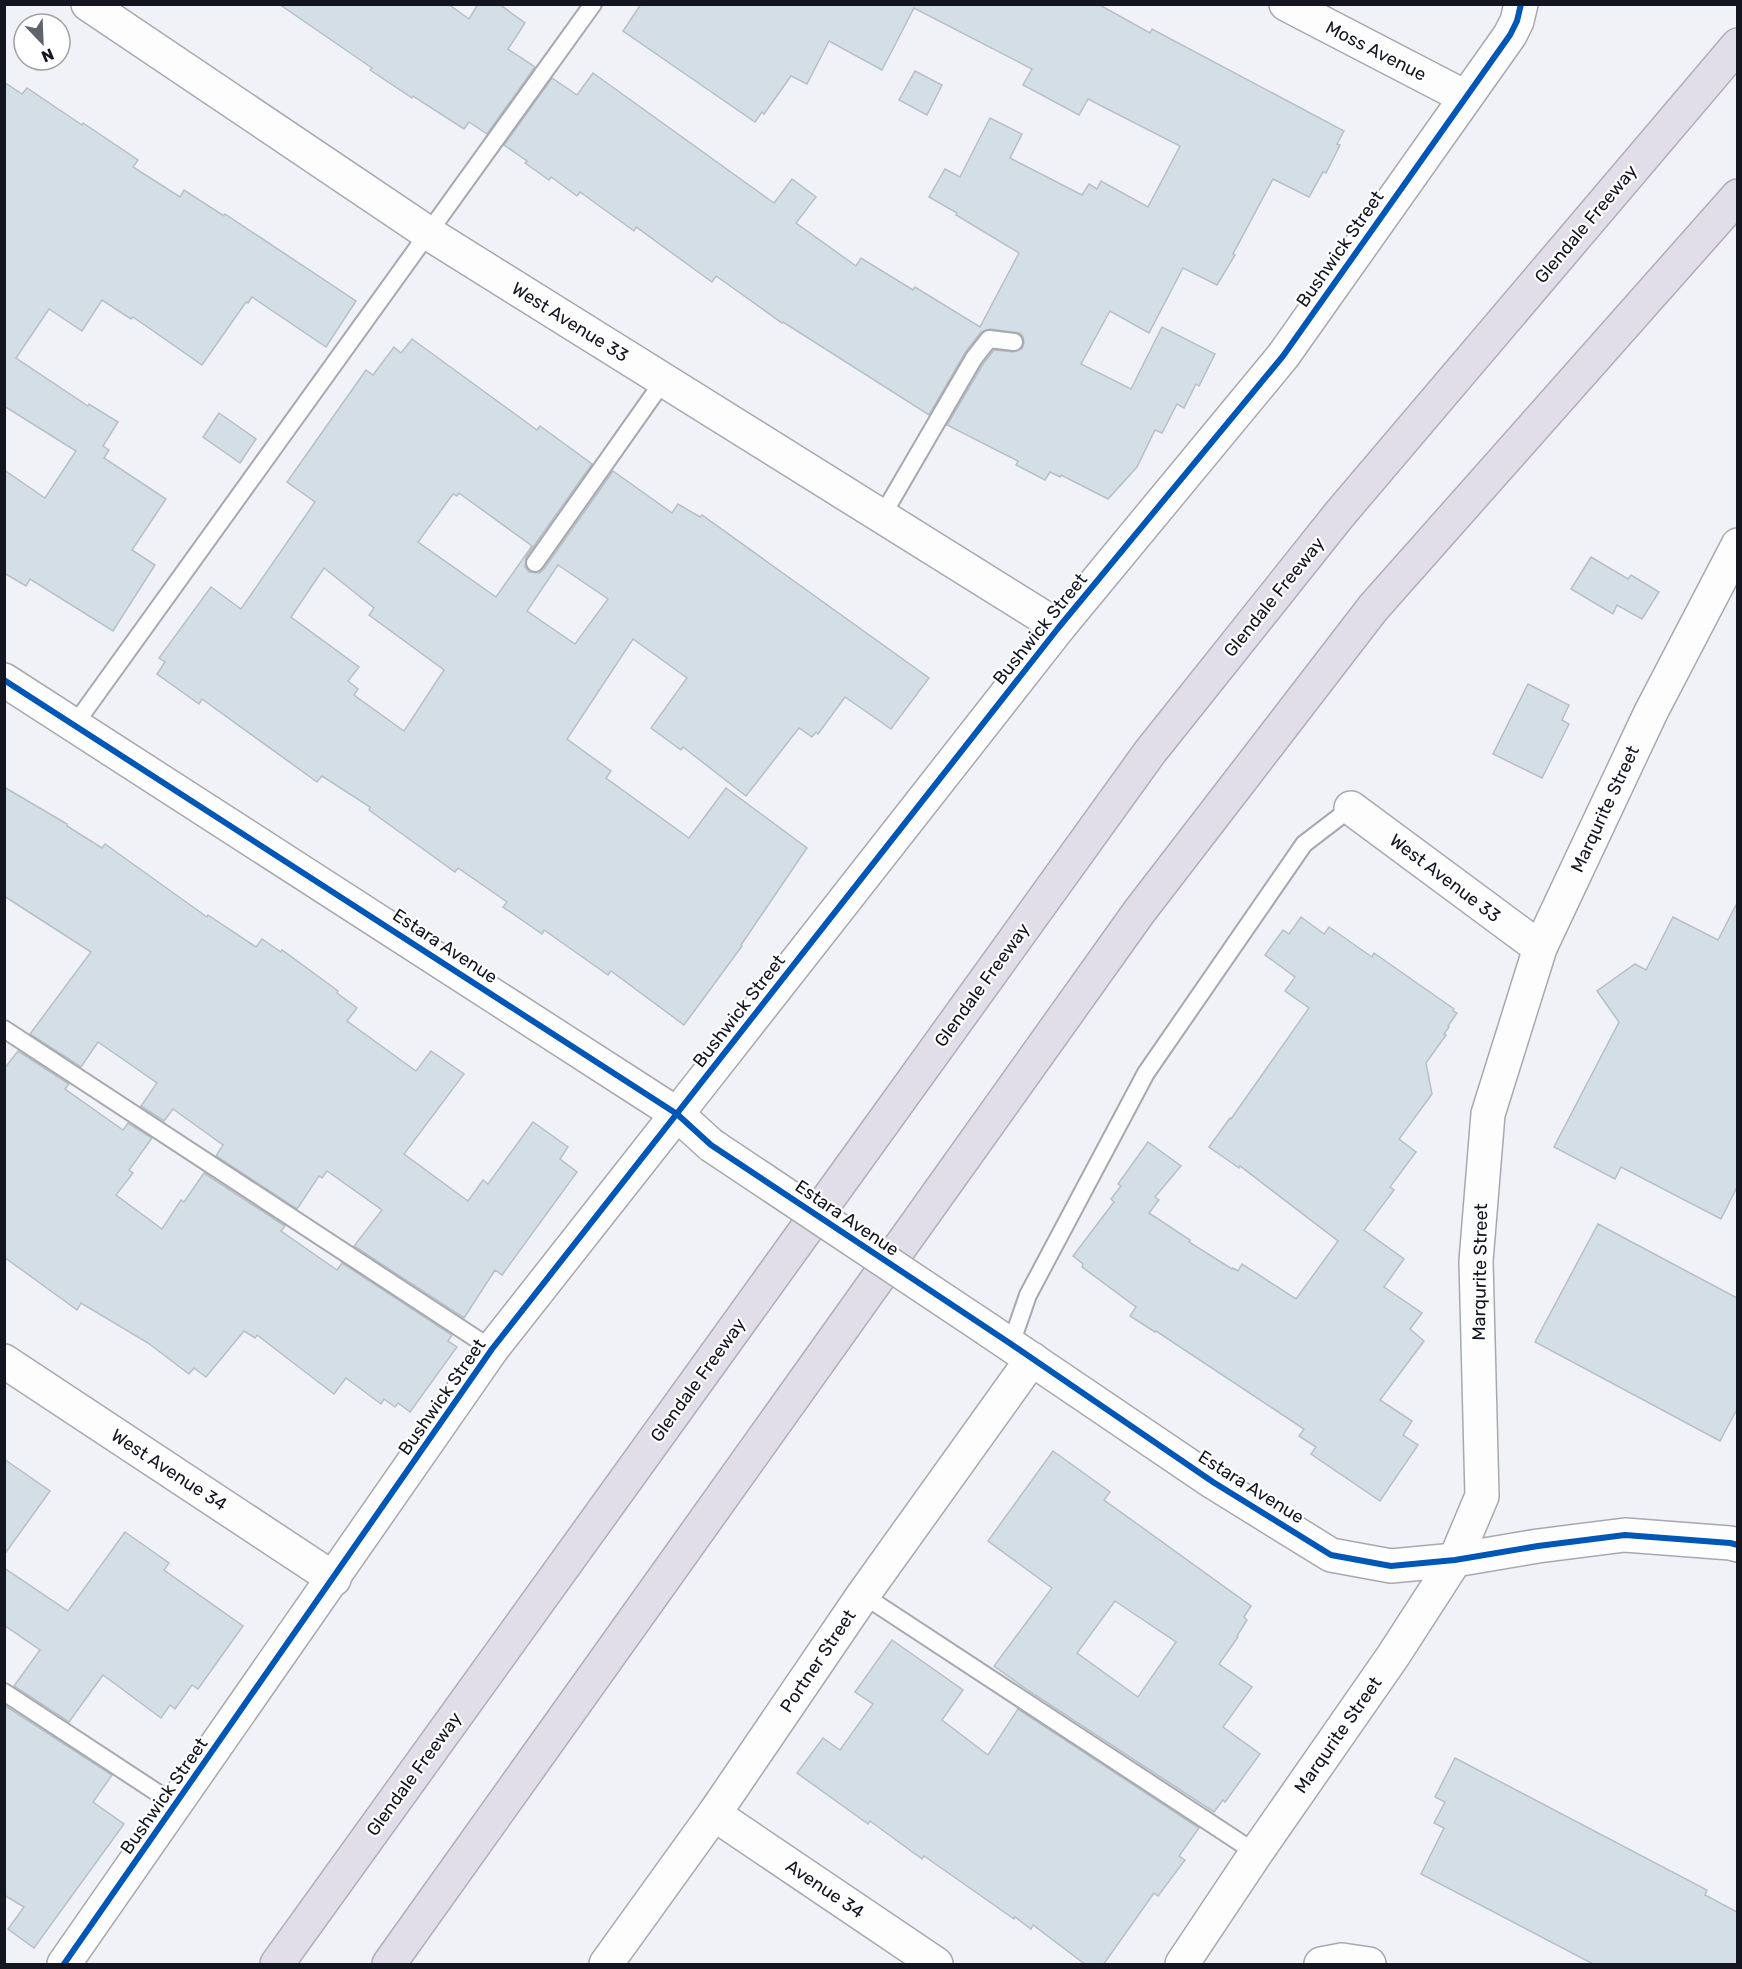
<svg xmlns="http://www.w3.org/2000/svg" width="1742" height="1969" viewBox="0 0 1742 1969" font-family="Rubik,sans-serif">
  <style>
    .building { fill: #d4dee7; stroke: #b8bfc5; stroke-width: 1.5; fill-rule: evenodd }
    .lines { fill: none; stroke-linecap: round; stroke-linejoin: round }
    .service-casing { stroke: #a7a9b0; stroke-width: 20 }
    .minor-casing { stroke: #a7a9b0; stroke-width: 36 }
    .tertiary-casing { stroke: #a7a9b0; stroke-width: 36 }
    .motorway-casing { stroke: #b0acba; stroke-width: 36 }
    .service { stroke: #fdfdfe; stroke-width: 16 }
    .minor { stroke: #fdfdfe; stroke-width: 33 }
    .tertiary { stroke: #fdfdfe; stroke-width: 33 }
    .motorway { stroke: #e2dee9; stroke-width: 33 }
    .tertiary-bridge-casing { stroke: #a7a9b0; stroke-width: 36; stroke-linecap: butt }
    .tertiary-bridge { stroke: #fdfdfe; stroke-width: 33 }
    .cycleway-casing { stroke: #fff; stroke-width: 10 }
    .cycleway { stroke: #0057b8; stroke-width: 6 }
    .labels { text-anchor: middle; dominant-baseline: central; stroke-width: 4.5; stroke-linejoin: round; paint-order: stroke }
    .street-label { font-size: 18px; fill: #131520; stroke: #fff }
  </style>
  <rect width="100%" height="100%" fill="#f0f2f8"/>
  <g class="building">
    <path d="M 279,4 L 448,4 L 469,19 L 478,4 L 499,4 L 525,23 L 508,49 L 535,67 L 487,134 L 469,122 L 464,129 L 413,96 L 412,98 L 370,70 L 372,68 Z"/>
    <path d="M 641,4 L 1098,4 L 1150,33 L 1152,29 L 1344,131 L 1337,144 L 1340,145 L 1326,173 L 1323,172 L 1309,197 L 1273,179 L 1233,254 L 1235,255 L 1217,285 L 1183,268 L 1149,333 L 1110,311 L 1081,364 L 1131,389 L 1162,327 L 1215,354 L 1199,386 L 1196,384 L 1184,408 L 1177,404 L 1162,433 L 1155,430 L 1137,467 L 1108,499 L 1061,475 L 1060,477 L 1050,472 L 1045,480 L 1016,465 L 1018,461 L 947,425 L 983,364 L 994,350 L 1013,352 L 1022,349 L 1024,343 L 1023,337 L 1020,333 L 990,329 L 981,332 L 965,353 L 929,415 L 783,322 L 782,323 L 716,276 L 712,282 L 636,227 L 634,231 L 580,192 L 577,196 L 551,177 L 549,180 L 525,163 L 527,161 L 504,145 L 552,78 L 577,95 L 593,73 L 774,203 L 792,179 L 816,197 L 796,223 L 856,266 L 861,258 L 913,290 L 915,287 L 980,327 L 1019,253 L 956,215 L 957,213 L 929,197 L 945,169 L 960,177 L 990,118 L 1022,134 L 1010,158 L 1082,195 L 1089,184 L 1097,189 L 1101,181 L 1148,207 L 1180,146 L 1088,99 L 1079,115 L 1023,85 L 1032,69 L 914,8 L 882,70 L 829,41 L 807,84 L 791,76 L 764,114 L 762,112 L 755,122 L 623,31 Z"/>
    <path d="M 915,71 L 942,85 L 927,115 L 899,100 Z"/>
    <path d="M 4,82 L 22,94 L 27,88 L 82,125 L 83,123 L 138,160 L 133,167 L 180,197 L 184,190 L 224,216 L 225,214 L 356,301 L 326,347 L 252,297 L 248,303 L 246,302 L 202,365 L 133,317 L 131,319 L 102,300 L 82,331 L 49,309 L 16,358 L 88,406 L 89,404 L 118,422 L 103,446 L 109,450 L 104,458 L 166,499 L 132,550 L 155,565 L 113,631 L 30,579 L 26,586 L 4,573 L 4,470 L 45,498 L 76,451 L 4,406 Z"/>
    <path d="M 412,339 L 537,430 L 540,426 L 592,464 L 526,557 L 525,567 L 529,572 L 539,573 L 544,569 L 613,471 L 672,513 L 678,504 L 700,517 L 702,515 L 929,678 L 891,729 L 845,697 L 818,734 L 816,732 L 812,737 L 799,728 L 746,796 L 683,747 L 681,750 L 651,728 L 687,678 L 633,639 L 567,739 L 611,771 L 606,778 L 689,838 L 726,788 L 807,848 L 741,945 L 742,946 L 684,1025 L 611,971 L 608,975 L 544,930 L 542,934 L 503,907 L 507,902 L 458,868 L 455,872 L 369,810 L 370,807 L 322,776 L 317,782 L 202,699 L 199,704 L 157,674 L 165,662 L 159,658 L 211,587 L 241,609 L 315,502 L 287,482 L 366,370 L 373,375 L 394,347 L 401,353 ZM 459,493 L 532,546 L 496,597 L 418,542 L 453,494 L 457,496 ZM 558,565 L 608,599 L 575,644 L 527,611 ZM 324,568 L 374,608 L 369,615 L 444,670 L 404,731 L 354,695 L 358,689 L 348,681 L 359,667 L 291,617 Z"/>
    <path d="M 219,413 L 256,439 L 240,463 L 203,437 Z"/>
    <path d="M 1591,557 L 1628,579 L 1631,575 L 1659,592 L 1642,619 L 1617,605 L 1613,614 L 1571,589 Z"/>
    <path d="M 1528,684 L 1569,705 L 1562,720 L 1569,724 L 1542,778 L 1493,754 Z"/>
    <path d="M 4,787 L 67,824 L 67,826 L 102,848 L 105,844 L 207,917 L 208,915 L 256,947 L 262,939 L 281,952 L 282,950 L 338,991 L 337,993 L 357,1008 L 347,1021 L 416,1071 L 431,1051 L 464,1074 L 404,1154 L 468,1201 L 483,1180 L 488,1184 L 533,1122 L 568,1147 L 560,1159 L 577,1172 L 502,1275 L 495,1270 L 464,1318 L 354,1246 L 382,1210 L 327,1171 L 322,1178 L 319,1176 L 297,1209 L 216,1156 L 223,1145 L 173,1109 L 164,1121 L 141,1106 L 157,1083 L 98,1042 L 81,1067 L 30,1034 L 91,952 L 4,896 Z"/>
    <path d="M 1737,903 L 1737,1187 L 1721,1219 L 1621,1167 L 1615,1179 L 1554,1147 L 1619,1022 L 1597,991 L 1635,964 L 1646,970 L 1673,917 L 1718,940 Z"/>
    <path d="M 1301,917 L 1324,934 L 1329,927 L 1372,957 L 1374,953 L 1454,1009 L 1453,1011 L 1457,1013 L 1448,1026 L 1449,1027 L 1444,1034 L 1446,1035 L 1426,1063 L 1432,1094 L 1399,1139 L 1416,1152 L 1390,1187 L 1394,1190 L 1364,1230 L 1404,1259 L 1384,1287 L 1422,1313 L 1410,1329 L 1424,1341 L 1380,1400 L 1412,1421 L 1403,1435 L 1418,1445 L 1380,1501 L 1311,1454 L 1316,1447 L 1299,1436 L 1304,1429 L 1156,1331 L 1155,1332 L 1130,1316 L 1136,1307 L 1082,1267 L 1083,1264 L 1073,1256 L 1114,1202 L 1111,1199 L 1121,1186 L 1118,1184 L 1148,1142 L 1181,1166 L 1155,1197 L 1159,1200 L 1149,1213 L 1190,1240 L 1189,1242 L 1232,1269 L 1233,1268 L 1238,1271 L 1242,1264 L 1296,1299 L 1338,1241 L 1240,1166 L 1239,1168 L 1209,1147 L 1230,1118 L 1231,1119 L 1309,1008 L 1285,991 L 1295,977 L 1265,955 L 1283,930 L 1289,934 Z"/>
    <path d="M 18,1051 L 69,1084 L 65,1089 L 123,1130 L 128,1123 L 152,1138 L 129,1170 L 133,1173 L 116,1195 L 162,1229 L 181,1200 L 184,1202 L 204,1173 L 285,1226 L 281,1231 L 337,1270 L 342,1263 L 452,1335 L 448,1341 L 457,1347 L 410,1412 L 398,1403 L 395,1407 L 384,1399 L 381,1404 L 346,1378 L 334,1394 L 257,1335 L 255,1338 L 244,1331 L 206,1377 L 194,1368 L 189,1374 L 148,1343 L 81,1303 L 77,1310 L 4,1257 L 4,1069 Z"/>
    <path d="M 1598,1224 L 1737,1298 L 1737,1409 L 1720,1441 L 1535,1342 Z"/>
    <path d="M 1053,1451 L 1110,1492 L 1104,1500 L 1251,1606 L 1244,1617 L 1247,1620 L 1237,1636 L 1238,1637 L 1219,1664 L 1252,1687 L 1223,1727 L 1260,1754 L 1225,1802 L 1223,1800 L 1214,1812 L 1029,1691 L 994,1666 L 1052,1588 L 988,1541 ZM 1115,1601 L 1176,1642 L 1138,1697 L 1077,1653 Z"/>
    <path d="M 4,1459 L 50,1491 L 4,1555 Z"/>
    <path d="M 125,1532 L 169,1563 L 164,1570 L 243,1626 L 198,1689 L 192,1685 L 175,1709 L 170,1705 L 161,1718 L 103,1675 L 69,1722 L 14,1686 L 40,1650 L 4,1625 L 4,1568 L 68,1611 Z"/>
    <path d="M 892,1640 L 963,1690 L 942,1720 L 988,1755 L 1018,1709 L 1199,1828 L 1179,1856 L 1185,1860 L 1158,1896 L 1154,1893 L 1103,1965 L 1086,1965 L 1033,1925 L 1031,1929 L 1015,1917 L 1014,1919 L 924,1856 L 922,1859 L 870,1821 L 868,1824 L 797,1773 L 823,1738 L 840,1750 L 873,1704 L 855,1692 Z"/>
    <path d="M 4,1705 L 112,1775 L 93,1802 L 124,1824 L 34,1948 L 8,1929 L 24,1907 L 4,1895 Z"/>
    <path d="M 1455,1758 L 1707,1890 L 1705,1895 L 1737,1912 L 1737,1965 L 1595,1965 L 1421,1874 L 1444,1828 L 1434,1823 L 1445,1802 L 1435,1797 Z"/>
  </g>
  <g class="lines">
    <defs>
      <g id="service">
        <path d="M 882,516 L 974,358 L 989,339 L 1014,342"/>
        <path d="M 535,563 L 664,380"/>
        <path d="M 75,724 L 593,4"/>
        <path d="M 4,1029 L 492,1349"/>
        <path d="M 1011,1344 L 1028,1295 L 1146,1073 L 1304,844 L 1351,808"/>
        <path d="M 863,1595 L 1256,1853"/>
        <path d="M 4,1692 L 176,1805"/>
      </g>
      <g id="minor">
        <path d="M 1286,4 L 1465,97"/>
        <path d="M 1059,627 L 1283,356 L 1510,35 L 1517,21 L 1521,4"/>
        <path d="M 1351,808 L 1540,948"/>
        <path d="M 4,1361 L 334,1579"/>
        <path d="M 714,1814 L 936,1964"/>
        <path d="M 64,1964 L 492,1349 L 677,1114"/>
        <path d="M 606,1964 L 714,1814 L 863,1595 L 1032,1359"/>
        <path d="M 1182,1964 L 1256,1853 L 1393,1656 L 1455,1560 L 1482,1496 L 1476,1261 L 1488,1114 L 1540,948 L 1651,712 L 1738,545"/>
        <path d="M 1321,1964 L 1342,1960 L 1369,1964"/>
      </g>
      <g id="tertiary">
        <path d="M 88,4 L 428,233 L 1059,627 L 677,1114"/>
        <path d="M 4,680 L 677,1114 L 711,1145"/>
        <path d="M 987,1329 L 1213,1482 L 1331,1555 L 1391,1566 L 1455,1560 L 1538,1546 L 1625,1535 L 1730,1543 L 1738,1545"/>
      </g>
      <g id="motorway">
        <path d="M 277,1964 L 1150,752 L 1339,515 L 1738,45"/>
        <path d="M 389,1964 L 1139,912 L 1373,608 L 1738,196"/>
      </g>
    </defs>
    <use href="#service" class="service-casing"/>
    <use href="#minor" class="minor-casing"/>
    <use href="#tertiary" class="tertiary-casing"/>
    <use href="#motorway" class="motorway-casing"/>
    <use href="#service" class="service"/>
    <use href="#minor" class="minor"/>
    <use href="#tertiary" class="tertiary"/>
    <use href="#motorway" class="motorway"/>
    <defs>
      <path id="tertiary-bridge" d="M 711,1145 L 987,1329"/>
    </defs>
    <use href="#tertiary-bridge" class="tertiary-bridge-casing"/>
    <use href="#tertiary-bridge" class="tertiary-bridge"/>
    <defs>
      <g id="cycleway">
        <path d="M 4,680 L 677,1114 L 711,1145 L 1011,1344 L 1213,1482 L 1331,1555 L 1391,1566 L 1455,1560 L 1538,1546 L 1625,1535 L 1730,1543 L 1738,1545"/>
        <path d="M 64,1964 L 492,1349 L 1059,627 L 1283,356 L 1510,35 L 1517,21 L 1521,4"/>
      </g>
    </defs>
    <use href="#cycleway" class="cycleway-casing"/>
    <use href="#cycleway" class="cycleway"/>
  </g>
  <g class="labels">
    <g class="street-label">
      <text transform="translate(1376 51) rotate(27)">Moss Avenue</text>
      <text transform="translate(1586 224) rotate(-50)">Glendale Freeway</text>
      <text transform="translate(1340 249) rotate(-55)">Bushwick Street</text>
      <text transform="translate(570 322) rotate(32)">West Avenue 33</text>
      <text transform="translate(1274 597) rotate(-51)">Glendale Freeway</text>
      <text transform="translate(1040 629) rotate(-51)">Bushwick Street</text>
      <text transform="translate(1605 809) rotate(-65)">Marqurite Street</text>
      <text transform="translate(1445 878) rotate(37)">West Avenue 33</text>
      <text transform="translate(445 946) rotate(33)">Estara Avenue</text>
      <text transform="translate(982 985) rotate(-54)">Glendale Freeway</text>
      <text transform="translate(739 1011) rotate(-52)">Bushwick Street</text>
      <text transform="translate(847 1218) rotate(34)">Estara Avenue</text>
      <text transform="translate(1480 1272) rotate(-89)">Marqurite Street</text>
      <text transform="translate(698 1380) rotate(-54)">Glendale Freeway</text>
      <text transform="translate(442 1397) rotate(-55)">Bushwick Street</text>
      <text transform="translate(169 1470) rotate(33)">West Avenue 34</text>
      <text transform="translate(1251 1487) rotate(32)">Estara Avenue</text>
      <text transform="translate(818 1661) rotate(-56)">Portner Street</text>
      <text transform="translate(1338 1735) rotate(-55)">Marqurite Street</text>
      <text transform="translate(414 1774) rotate(-54)">Glendale Freeway</text>
      <text transform="translate(164 1796) rotate(-55)">Bushwick Street</text>
      <text transform="translate(825 1889) rotate(34)">Avenue 34</text>
    </g>
  </g>
  <rect width="1742" height="1969" fill="none" stroke="#131520" stroke-width="12"/>
  <g transform="translate(42 42) rotate(157)"><circle r="28" fill="#ffffff" stroke="#a1a1a6" stroke-width="1.5"/>
  <path d="M0-4.5L10 22L0 15L-10 22Z" fill="#60626c"/>
  <text y="-9" font-size="16" font-weight="bold" text-anchor="middle" fill="#131520">N</text>
  </g>
</svg>
